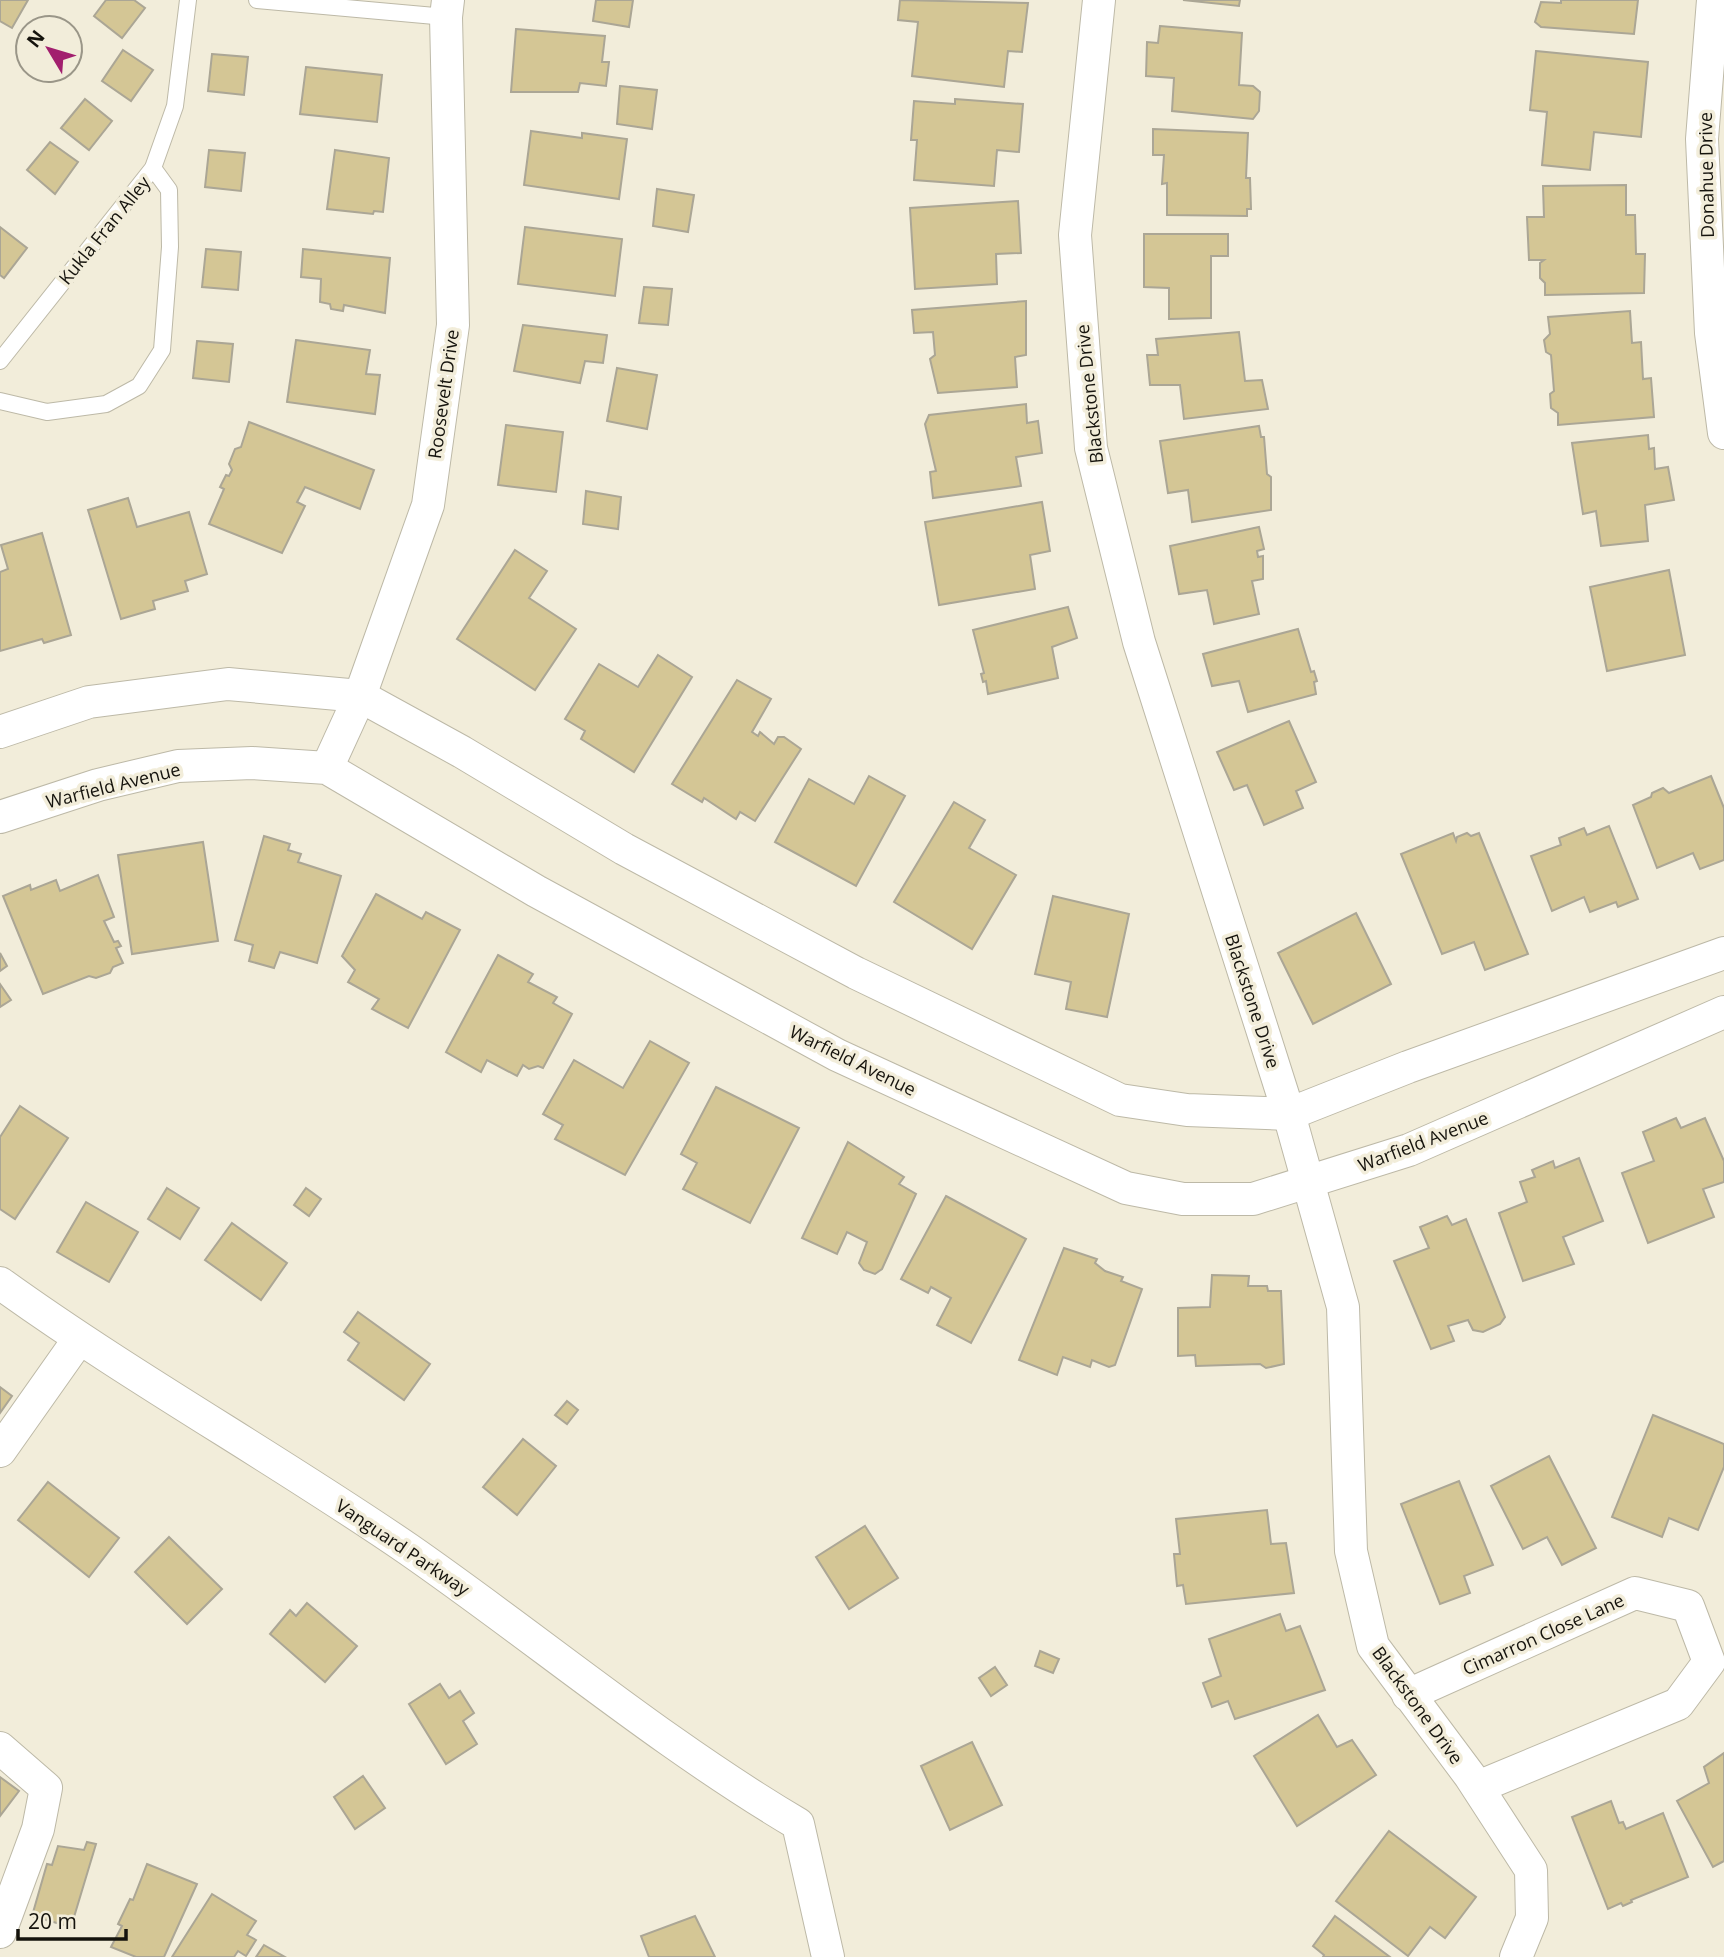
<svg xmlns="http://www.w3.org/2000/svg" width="1724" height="1957" viewBox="0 0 1724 1957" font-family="'Open Sans',sans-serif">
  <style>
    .building { fill: #d4c695; stroke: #aba695; stroke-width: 2 }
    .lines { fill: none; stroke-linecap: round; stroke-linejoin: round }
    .lane-casing { stroke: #bdb9a7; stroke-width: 18 }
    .street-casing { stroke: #bdb9a7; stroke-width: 34 }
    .lane { stroke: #fff; stroke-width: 16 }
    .street { stroke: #fff; stroke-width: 32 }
    .labels { text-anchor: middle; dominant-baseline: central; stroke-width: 7; stroke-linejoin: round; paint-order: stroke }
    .street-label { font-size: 18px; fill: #15130d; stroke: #f2edda }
  </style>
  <rect width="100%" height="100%" fill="#f2edda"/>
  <g class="building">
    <path d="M 0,0 L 28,0 L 12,28 L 0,21 Z"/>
    <path d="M 106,0 L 134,0 L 145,8 L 122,38 L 94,16 Z"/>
    <path d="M 596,0 L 633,0 L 629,27 L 593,21 Z"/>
    <path d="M 900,0 L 1028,3 L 1022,52 L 1008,51 L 1004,87 L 912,76 L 918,22 L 898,20 Z"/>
    <path d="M 1183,0 L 1240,0 L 1239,6 Z"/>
    <path d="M 1561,0 L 1638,0 L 1634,34 L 1541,27 L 1535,22 L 1541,2 L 1561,3 Z"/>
    <path d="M 1160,26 L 1242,33 L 1239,85 L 1253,86 L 1260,92 L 1259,111 L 1253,119 L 1172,111 L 1174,78 L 1146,76 L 1147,42 L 1158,43 Z"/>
    <path d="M 516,29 L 605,36 L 602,62 L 609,62 L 606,86 L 580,83 L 578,92 L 511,92 Z"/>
    <path d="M 123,50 L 153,70 L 131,101 L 102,81 Z"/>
    <path d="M 1536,51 L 1648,62 L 1641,137 L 1594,132 L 1590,170 L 1542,165 L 1547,112 L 1530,110 Z"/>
    <path d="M 212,54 L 248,57 L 244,95 L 208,91 Z"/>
    <path d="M 306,67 L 382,75 L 377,122 L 300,114 Z"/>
    <path d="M 620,86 L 657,90 L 652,129 L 617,124 Z"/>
    <path d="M 85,99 L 112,121 L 89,150 L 61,128 Z"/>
    <path d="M 955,99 L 1023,104 L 1019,152 L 997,150 L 994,186 L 914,180 L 917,140 L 911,140 L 914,101 L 955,104 Z"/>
    <path d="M 1153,129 L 1248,133 L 1246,178 L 1250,178 L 1251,209 L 1247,209 L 1247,216 L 1167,215 L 1167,183 L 1162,184 L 1164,155 L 1153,155 Z"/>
    <path d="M 531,131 L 582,138 L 582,133 L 627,139 L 619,199 L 524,185 Z"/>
    <path d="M 50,142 L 78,162 L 55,194 L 27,170 Z"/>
    <path d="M 209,150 L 245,153 L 241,191 L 205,187 Z"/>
    <path d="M 335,150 L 389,158 L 383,212 L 374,211 L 373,214 L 327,209 Z"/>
    <path d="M 1626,185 L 1626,215 L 1635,215 L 1636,254 L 1645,254 L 1644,293 L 1545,295 L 1545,283 L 1540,278 L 1540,263 L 1544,260 L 1529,260 L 1527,217 L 1544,217 L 1543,186 Z"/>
    <path d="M 657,189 L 694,195 L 688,232 L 653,226 Z"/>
    <path d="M 1018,201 L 1021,253 L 996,254 L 997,284 L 915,289 L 910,208 Z"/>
    <path d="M 0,227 L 27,248 L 4,278 L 0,275 Z"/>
    <path d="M 525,227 L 622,239 L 615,296 L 518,284 Z"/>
    <path d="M 1144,234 L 1228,234 L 1228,256 L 1211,256 L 1211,318 L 1169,319 L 1169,288 L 1144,287 Z"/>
    <path d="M 206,249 L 241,252 L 238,290 L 202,287 Z"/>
    <path d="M 303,249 L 390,258 L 385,313 L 344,305 L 343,311 L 331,309 L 330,304 L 320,302 L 321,279 L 301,277 Z"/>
    <path d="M 644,287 L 672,289 L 668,325 L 639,323 Z"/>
    <path d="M 1026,301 L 1026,355 L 1015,357 L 1017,387 L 938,393 L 930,359 L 935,355 L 933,332 L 914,333 L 912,310 Z"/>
    <path d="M 1630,311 L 1632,343 L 1641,342 L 1643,379 L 1651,378 L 1654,417 L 1558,425 L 1558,413 L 1551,408 L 1550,394 L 1554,391 L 1551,355 L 1546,352 L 1544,340 L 1550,334 L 1548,317 Z"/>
    <path d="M 523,325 L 607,335 L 603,363 L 585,361 L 580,383 L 514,371 Z"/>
    <path d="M 1239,332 L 1245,381 L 1262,380 L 1268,409 L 1184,419 L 1180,385 L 1150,385 L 1147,355 L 1158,355 L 1156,339 Z"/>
    <path d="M 296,340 L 370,350 L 366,374 L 380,375 L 375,414 L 287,402 Z"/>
    <path d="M 197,341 L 233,344 L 229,382 L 193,378 Z"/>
    <path d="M 617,368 L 657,375 L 647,429 L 607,421 Z"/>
    <path d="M 1026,404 L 1027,423 L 1038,421 L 1042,453 L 1016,457 L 1021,486 L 933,498 L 930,472 L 936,471 L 925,424 L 929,415 Z"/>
    <path d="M 249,422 L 374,470 L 360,509 L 305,487 L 297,502 L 305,506 L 282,553 L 209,524 L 224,489 L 220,487 L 226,475 L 229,476 L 232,470 L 229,464 L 235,449 L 241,447 Z"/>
    <path d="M 506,425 L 563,432 L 556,492 L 498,485 Z"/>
    <path d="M 1259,426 L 1261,437 L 1264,437 L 1267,474 L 1271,477 L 1271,510 L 1192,522 L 1188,490 L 1168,493 L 1160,441 Z"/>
    <path d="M 1648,435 L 1649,449 L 1654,448 L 1655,469 L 1668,467 L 1674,500 L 1645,505 L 1648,541 L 1601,546 L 1596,511 L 1583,514 L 1572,443 Z"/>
    <path d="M 586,491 L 621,497 L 618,529 L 583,524 Z"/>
    <path d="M 128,498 L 137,527 L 189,512 L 207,574 L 185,581 L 188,591 L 153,601 L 155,609 L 121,619 L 88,510 Z"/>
    <path d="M 1042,502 L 1050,551 L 1030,555 L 1035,589 L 939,605 L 925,522 Z"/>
    <path d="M 1259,527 L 1264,549 L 1257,551 L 1258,557 L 1263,556 L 1263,579 L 1252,581 L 1259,614 L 1214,624 L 1207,590 L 1179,594 L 1170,546 Z"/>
    <path d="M 42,533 L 71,635 L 44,643 L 42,639 L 0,651 L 0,572 L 8,569 L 1,545 Z"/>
    <path d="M 515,550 L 547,571 L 529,598 L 576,629 L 535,690 L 457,639 Z"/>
    <path d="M 1669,570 L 1685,655 L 1607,671 L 1590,587 Z"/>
    <path d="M 1068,607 L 1077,638 L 1052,647 L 1058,678 L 988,694 L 986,681 L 983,682 L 981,674 L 984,673 L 973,630 Z"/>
    <path d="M 1298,629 L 1311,672 L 1314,671 L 1317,681 L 1314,682 L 1316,694 L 1248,712 L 1239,681 L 1212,686 L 1203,654 Z"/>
    <path d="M 658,655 L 692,677 L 634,772 L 581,739 L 585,731 L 565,719 L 599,664 L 638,687 Z"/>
    <path d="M 737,680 L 771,699 L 752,732 L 758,736 L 760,732 L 774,744 L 778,737 L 784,737 L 801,749 L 755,821 L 740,812 L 736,819 L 704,798 L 702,802 L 672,784 Z"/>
    <path d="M 1289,721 L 1316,782 L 1296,791 L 1303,808 L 1264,825 L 1247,785 L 1234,790 L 1217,752 Z"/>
    <path d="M 869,776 L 905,796 L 856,886 L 775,842 L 809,779 L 854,804 Z"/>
    <path d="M 1711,776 L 1724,808 L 1724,860 L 1700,869 L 1693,853 L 1657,868 L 1633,805 L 1651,797 L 1652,793 L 1663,788 L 1669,793 Z"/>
    <path d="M 954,802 L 985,820 L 969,848 L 1016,875 L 972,949 L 894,902 Z"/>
    <path d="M 1609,826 L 1638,899 L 1618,907 L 1616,902 L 1590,912 L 1584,897 L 1552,911 L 1531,856 L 1561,845 L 1559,838 L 1584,828 L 1587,835 Z"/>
    <path d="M 1453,833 L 1456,841 L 1457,837 L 1467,833 L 1471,836 L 1479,833 L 1528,954 L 1485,970 L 1474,942 L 1442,954 L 1401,854 Z"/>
    <path d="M 264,836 L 290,844 L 288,850 L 301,854 L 298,862 L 341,876 L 317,963 L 280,952 L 274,968 L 249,961 L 253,945 L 235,940 Z"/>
    <path d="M 203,842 L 218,941 L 132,954 L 118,855 Z"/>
    <path d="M 98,875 L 114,917 L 104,921 L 114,942 L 118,941 L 121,946 L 116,948 L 123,963 L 113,967 L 110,973 L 96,978 L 89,976 L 43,994 L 3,896 L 30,885 L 31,890 L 56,880 L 60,891 Z"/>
    <path d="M 376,894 L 422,919 L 426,912 L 460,930 L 408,1028 L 372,1009 L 379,999 L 348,982 L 355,970 L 342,956 Z"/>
    <path d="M 1053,896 L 1129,914 L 1107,1017 L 1066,1009 L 1071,982 L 1035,974 Z"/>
    <path d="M 1356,913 L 1391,984 L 1313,1024 L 1278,953 Z"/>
    <path d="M 0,953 L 7,966 L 0,971 Z"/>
    <path d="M 498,955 L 533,974 L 528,982 L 557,997 L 553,1003 L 572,1014 L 543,1068 L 538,1066 L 529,1069 L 523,1065 L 517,1076 L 487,1060 L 481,1072 L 446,1052 Z"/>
    <path d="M 0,984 L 11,1000 L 0,1007 Z"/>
    <path d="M 650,1041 L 689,1063 L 625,1175 L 555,1139 L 563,1125 L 543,1114 L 574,1060 L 623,1088 Z"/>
    <path d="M 716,1087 L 799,1128 L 750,1223 L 683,1189 L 697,1163 L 681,1154 Z"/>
    <path d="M 20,1106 L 68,1138 L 15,1219 L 0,1209 L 0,1137 Z"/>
    <path d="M 1676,1118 L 1681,1128 L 1705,1118 L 1724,1161 L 1724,1182 L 1703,1189 L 1714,1217 L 1648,1243 L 1622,1173 L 1654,1161 L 1643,1132 Z"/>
    <path d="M 848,1142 L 904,1177 L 899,1184 L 916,1194 L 882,1269 L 875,1274 L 864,1270 L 859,1263 L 867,1242 L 847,1232 L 837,1254 L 802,1238 Z"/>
    <path d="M 1579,1158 L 1603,1221 L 1563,1237 L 1574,1264 L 1523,1281 L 1499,1213 L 1527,1202 L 1520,1182 L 1535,1177 L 1532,1170 L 1553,1161 L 1555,1168 Z"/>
    <path d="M 167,1188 L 199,1208 L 180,1239 L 148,1219 Z"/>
    <path d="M 306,1188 L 321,1199 L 309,1216 L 294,1205 Z"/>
    <path d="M 946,1196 L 1026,1239 L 971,1343 L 937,1325 L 951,1298 L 931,1287 L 928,1293 L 901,1279 Z"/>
    <path d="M 86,1202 L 138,1232 L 109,1282 L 57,1252 Z"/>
    <path d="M 1447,1216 L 1452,1225 L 1466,1219 L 1505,1317 L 1500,1324 L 1483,1332 L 1473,1330 L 1468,1320 L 1448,1326 L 1454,1341 L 1431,1349 L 1394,1261 L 1429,1248 L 1420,1227 Z"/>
    <path d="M 232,1223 L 287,1263 L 261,1300 L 205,1260 Z"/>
    <path d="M 1064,1248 L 1097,1259 L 1095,1263 L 1105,1271 L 1123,1277 L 1121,1281 L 1142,1289 L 1115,1365 L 1109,1367 L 1092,1360 L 1090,1367 L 1063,1357 L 1057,1375 L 1019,1360 Z"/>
    <path d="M 1212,1275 L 1249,1276 L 1248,1286 L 1267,1286 L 1268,1291 L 1281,1291 L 1284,1364 L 1266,1368 L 1260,1364 L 1196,1366 L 1195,1355 L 1178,1356 L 1178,1308 L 1210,1307 Z"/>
    <path d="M 358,1312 L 430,1364 L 404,1400 L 348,1360 L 359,1343 L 344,1332 Z"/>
    <path d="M 0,1387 L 12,1396 L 0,1413 Z"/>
    <path d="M 567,1401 L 578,1410 L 567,1424 L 555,1415 Z"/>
    <path d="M 1653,1415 L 1724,1444 L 1724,1467 L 1698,1530 L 1669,1518 L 1662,1537 L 1612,1517 Z"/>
    <path d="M 523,1439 L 556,1466 L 517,1515 L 483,1487 Z"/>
    <path d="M 1549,1456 L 1596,1548 L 1562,1565 L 1547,1537 L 1523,1549 L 1491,1486 Z"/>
    <path d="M 1459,1481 L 1493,1565 L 1464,1576 L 1470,1593 L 1440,1604 L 1401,1504 Z"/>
    <path d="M 48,1482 L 119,1538 L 89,1577 L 18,1520 Z"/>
    <path d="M 1267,1510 L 1271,1544 L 1286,1543 L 1294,1593 L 1186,1604 L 1183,1585 L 1177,1586 L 1174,1554 L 1180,1554 L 1176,1519 Z"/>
    <path d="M 865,1526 L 898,1578 L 849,1609 L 816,1557 Z"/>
    <path d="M 169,1537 L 222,1589 L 187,1624 L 135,1572 Z"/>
    <path d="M 307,1603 L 357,1646 L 325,1682 L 270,1634 L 290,1610 L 296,1616 Z"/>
    <path d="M 1280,1614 L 1286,1631 L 1300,1626 L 1325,1690 L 1235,1719 L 1228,1701 L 1212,1707 L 1203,1683 L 1221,1676 L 1209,1639 Z"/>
    <path d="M 1040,1651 L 1059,1659 L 1053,1673 L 1035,1666 Z"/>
    <path d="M 995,1667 L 1007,1685 L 991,1696 L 979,1678 Z"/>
    <path d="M 440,1684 L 449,1698 L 460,1691 L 474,1713 L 463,1721 L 477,1744 L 446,1764 L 409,1704 Z"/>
    <path d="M 1318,1715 L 1337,1747 L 1352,1740 L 1376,1775 L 1297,1826 L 1254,1756 Z"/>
    <path d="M 972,1742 L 1002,1805 L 950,1830 L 921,1766 Z"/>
    <path d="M 1724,1753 L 1724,1861 L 1713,1867 L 1677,1801 L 1709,1783 L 1704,1767 Z"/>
    <path d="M 363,1776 L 385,1808 L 355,1829 L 334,1797 Z"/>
    <path d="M 0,1777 L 19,1791 L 0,1816 Z"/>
    <path d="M 1611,1801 L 1619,1823 L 1623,1822 L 1626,1829 L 1663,1813 L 1688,1877 L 1631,1900 L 1632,1902 L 1623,1906 L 1621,1903 L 1608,1909 L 1572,1817 Z"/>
    <path d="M 1389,1831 L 1476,1897 L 1445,1938 L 1430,1927 L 1408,1956 L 1336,1901 Z"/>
    <path d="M 87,1842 L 96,1844 L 71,1927 L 32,1916 L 47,1864 L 52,1865 L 58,1846 L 84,1850 Z"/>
    <path d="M 147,1864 L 197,1884 L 164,1957 L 136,1957 L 111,1947 L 122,1926 L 118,1924 L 130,1899 L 133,1900 Z"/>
    <path d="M 212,1894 L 256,1921 L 247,1935 L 256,1940 L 246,1956 L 238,1951 L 234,1957 L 172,1957 Z"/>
    <path d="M 695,1916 L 715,1957 L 649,1957 L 641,1936 Z"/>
    <path d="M 1335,1916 L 1390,1957 L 1323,1957 L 1324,1955 L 1313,1946 Z"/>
    <path d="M 264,1945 L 285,1957 L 256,1957 Z"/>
  </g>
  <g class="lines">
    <defs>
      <g id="lane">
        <path d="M 257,0 L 446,17"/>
        <path d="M 0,361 L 153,168 L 175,106 L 188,0"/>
        <path d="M 0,401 L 47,412 L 106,404 L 139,386 L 162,350 L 170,247 L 169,190 L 153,168"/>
      </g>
      <g id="street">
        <path d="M 1099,0 L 1075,235 L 1091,448 L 1139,642 L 1289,1114 L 1343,1307 L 1351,1551 L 1373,1646 L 1470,1776 L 1531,1870 L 1532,1918 L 1516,1957"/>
        <path d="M 1713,0 L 1702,139 L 1711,333 L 1724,433"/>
        <path d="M 0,732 L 89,702 L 228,684 L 360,696 L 462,752 L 624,849 L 856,973 L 1120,1100 L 1187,1110 L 1289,1114 L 1408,1067 L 1724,953"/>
        <path d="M 327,768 L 360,696 L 428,505 L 453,325 L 446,17 L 448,0"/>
        <path d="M 0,817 L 98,785 L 178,766 L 252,763 L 327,768 L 536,891 L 837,1055 L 1126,1188 L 1183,1199 L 1253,1199 L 1409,1150 L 1724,1012"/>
        <path d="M 0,1283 C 132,1378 274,1457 408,1549 C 539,1640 661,1743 798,1824 L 828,1957"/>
        <path d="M 0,1451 L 79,1339"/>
        <path d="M 1408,1695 L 1635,1593 L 1688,1606 L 1709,1662 L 1678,1704 L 1478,1787"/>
        <path d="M 0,1748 L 46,1788 L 38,1829 L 0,1932"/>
      </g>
    </defs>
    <use href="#lane" class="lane-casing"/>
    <use href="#street" class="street-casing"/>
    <use href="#lane" class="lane"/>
    <use href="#street" class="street"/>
  </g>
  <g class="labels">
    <g class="street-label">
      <text transform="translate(1706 175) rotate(-91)">Donahue Drive</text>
      <text transform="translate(104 230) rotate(-51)">Kukla Fran Alley</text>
      <text transform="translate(443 394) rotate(-82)">Roosevelt Drive</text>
      <text transform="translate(1089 394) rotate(-96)">Blackstone Drive</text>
      <text transform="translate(113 785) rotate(-14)">Warfield Avenue</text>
      <text transform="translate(1253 1001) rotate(72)">Blackstone Drive</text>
      <text transform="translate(853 1060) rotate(26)">Warfield Avenue</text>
      <text transform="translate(1423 1141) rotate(-21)">Warfield Avenue</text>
      <text transform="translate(403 1547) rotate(34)">Vanguard Parkway</text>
      <text transform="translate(1543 1634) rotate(-24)">Cimarron Close Lane</text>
      <text transform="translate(1418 1705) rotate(54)">Blackstone Drive</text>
    </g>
  </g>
  <g transform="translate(49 49) rotate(308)"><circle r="33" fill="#f2edda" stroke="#9a9688" stroke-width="2"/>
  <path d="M0-5L12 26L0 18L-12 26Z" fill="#a21f6e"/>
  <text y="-10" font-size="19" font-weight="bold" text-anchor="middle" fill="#15130d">N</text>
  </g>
  <path d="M18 1929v10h108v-10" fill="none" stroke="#15130d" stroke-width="3.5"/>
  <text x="28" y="1929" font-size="21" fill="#15130d" stroke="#f2edda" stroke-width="5" paint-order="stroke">20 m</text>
</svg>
